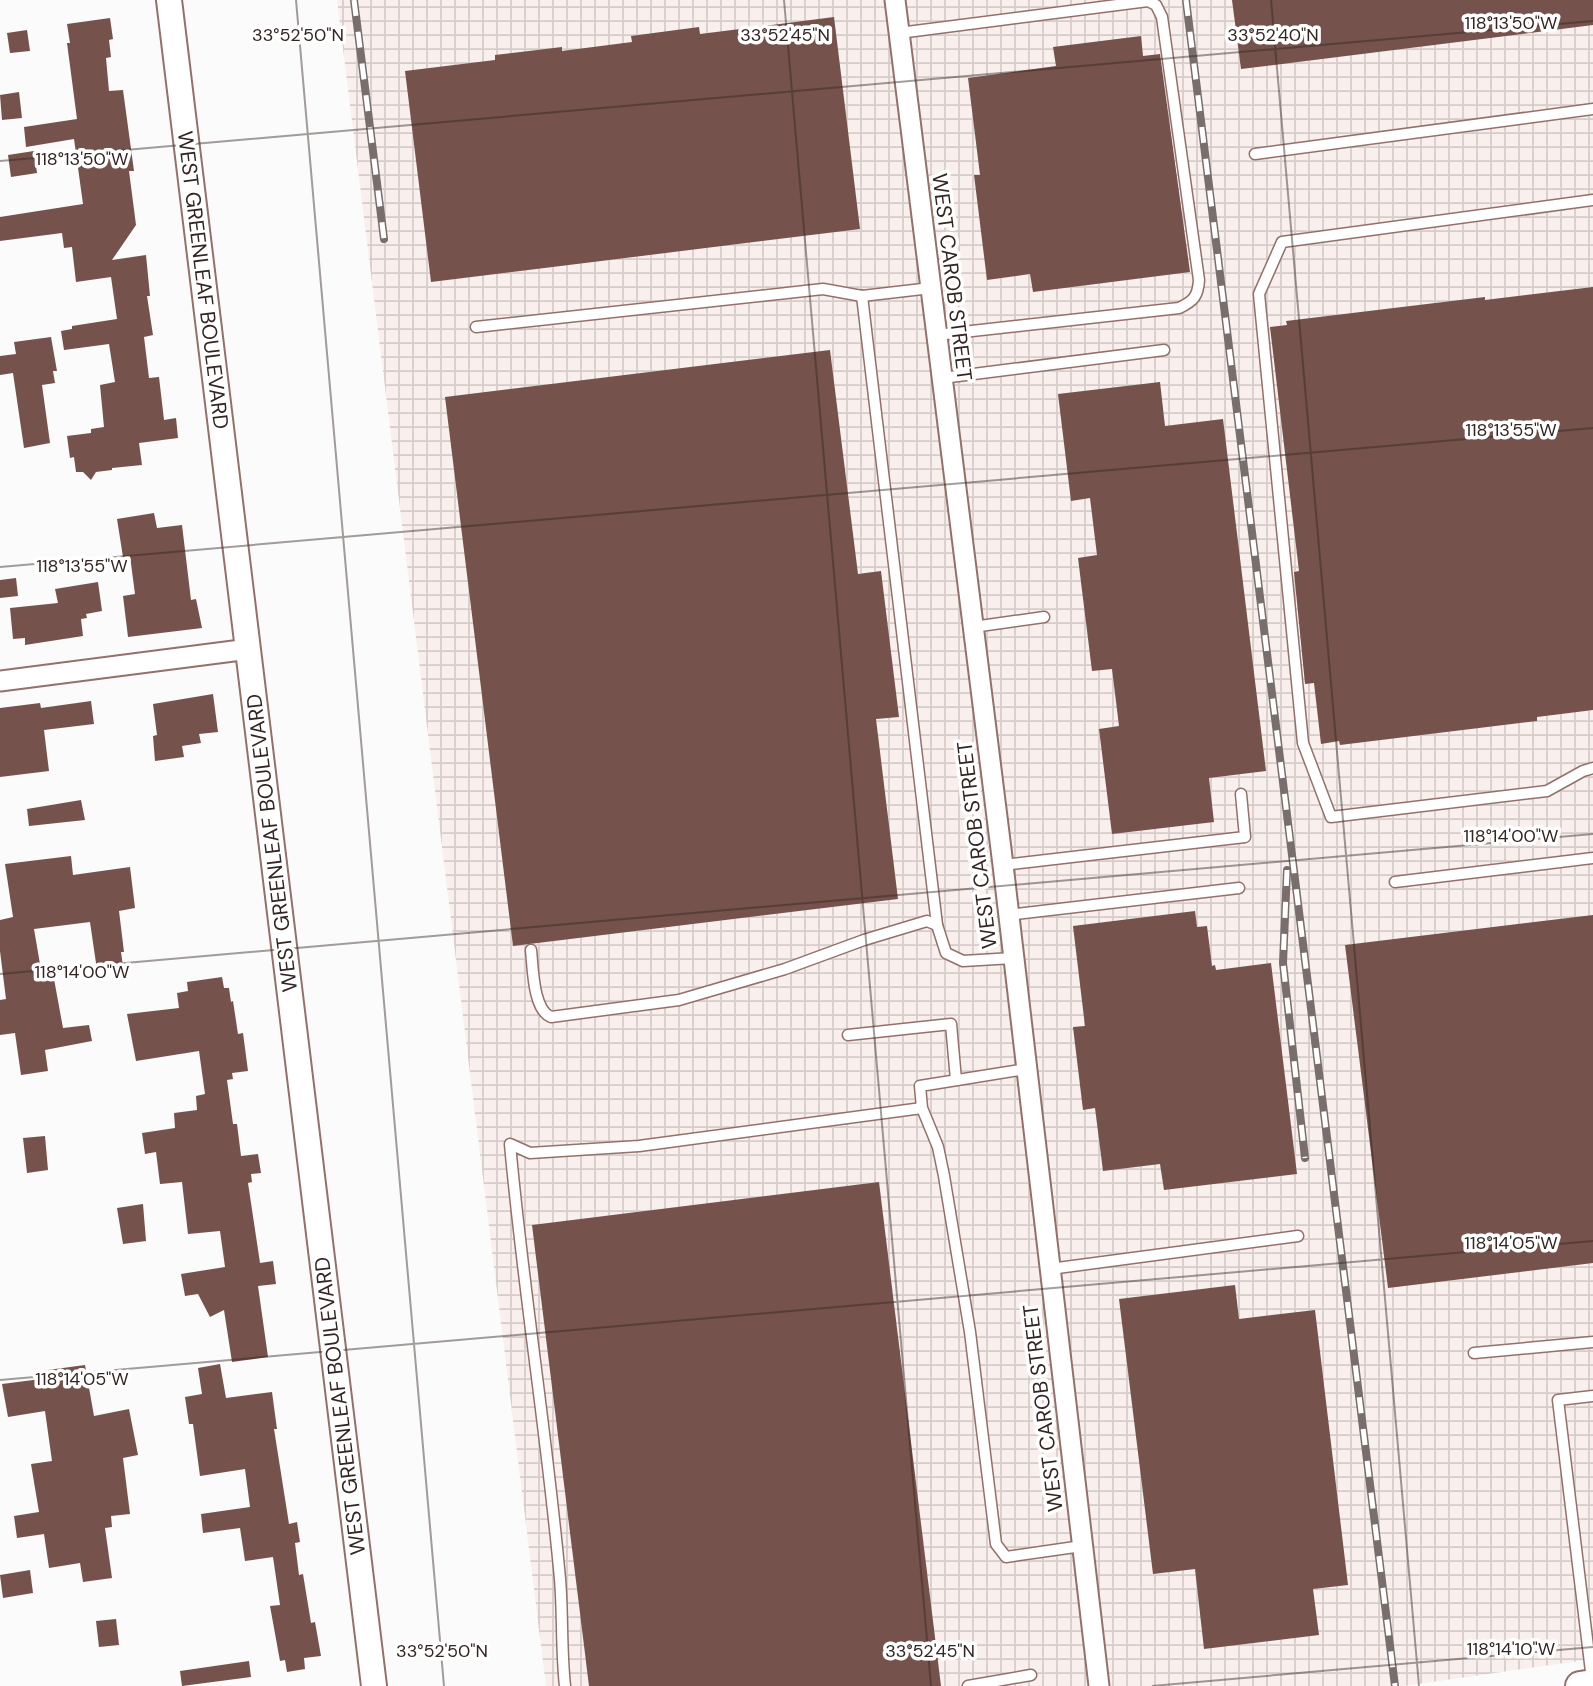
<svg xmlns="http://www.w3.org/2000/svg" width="1593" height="1686" viewBox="0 0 1593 1686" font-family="'DM Sans',sans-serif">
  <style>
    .industrial { fill: url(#industrial-grid) }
    .building { fill: #75524b }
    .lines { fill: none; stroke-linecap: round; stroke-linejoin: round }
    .service-casing { stroke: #93716a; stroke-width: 13 }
    .minor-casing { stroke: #93716a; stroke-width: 23 }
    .tertiary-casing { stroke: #93716a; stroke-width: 28 }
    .secondary-casing { stroke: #93716a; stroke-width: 32 }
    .service { stroke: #fff; stroke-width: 10 }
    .minor { stroke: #fff; stroke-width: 19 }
    .tertiary { stroke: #fff; stroke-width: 24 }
    .secondary { stroke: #fff; stroke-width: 28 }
    .rail-casing { stroke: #786f6d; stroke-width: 8 }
    .rail { stroke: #fff; stroke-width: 5; stroke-dasharray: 16; stroke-linecap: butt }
    .ticks { fill: none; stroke: #332522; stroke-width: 2; stroke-opacity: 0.45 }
    .labels { text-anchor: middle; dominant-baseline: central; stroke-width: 7; stroke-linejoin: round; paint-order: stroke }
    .street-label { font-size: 21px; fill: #332522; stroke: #fff }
    .ticks-label { font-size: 18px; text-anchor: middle; fill: #332522; stroke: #fff; stroke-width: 7; stroke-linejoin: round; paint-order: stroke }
  </style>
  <defs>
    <pattern id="industrial-grid" width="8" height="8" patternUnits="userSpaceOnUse" patternTransform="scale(1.75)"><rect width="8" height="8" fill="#f9efed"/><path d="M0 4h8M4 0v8" fill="none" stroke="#d6cdcb"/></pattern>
  </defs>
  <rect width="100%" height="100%" fill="#fbfbfb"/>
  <path class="industrial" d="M 337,0 L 1593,0 L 1593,1659 L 1404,1686 L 546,1686 Z"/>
  <g class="building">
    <path d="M 1232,0 L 1593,0 L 1593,25 L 1241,69 Z"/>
    <path d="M 834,17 L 860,229 L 431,282 L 405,71 L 495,60 L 495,55 L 562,47 L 562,51 L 632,42 L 631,36 L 699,27 L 700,34 Z"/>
    <path d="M 110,18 L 113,39 L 109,40 L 111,57 L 106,58 L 109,91 L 123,90 L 134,171 L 129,171 L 136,225 L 112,260 L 146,255 L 150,296 L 147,296 L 153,335 L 144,337 L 149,378 L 159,377 L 164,420 L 176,418 L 178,438 L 139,443 L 142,465 L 112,468 L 112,470 L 96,472 L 91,480 L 83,472 L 76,472 L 74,457 L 70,458 L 67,436 L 91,433 L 91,429 L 104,427 L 100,385 L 115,382 L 109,344 L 64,350 L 61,331 L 72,329 L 72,326 L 117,319 L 111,277 L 76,282 L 72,247 L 64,248 L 62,233 L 0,241 L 0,217 L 83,204 L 74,139 L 26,147 L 24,127 L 77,119 L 67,43 L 70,43 L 67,24 Z"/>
    <path d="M 27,30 L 30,51 L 10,53 L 7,33 Z"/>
    <path d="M 1141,36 L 1143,56 L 1160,54 L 1190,272 L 1033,292 L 1030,274 L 987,280 L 974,175 L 980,175 L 968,78 L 1056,66 L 1053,47 Z"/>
    <path d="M 19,92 L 22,118 L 2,120 L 0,95 Z"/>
    <path d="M 34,151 L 37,173 L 11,177 L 8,155 Z"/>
    <path d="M 1593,287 L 1593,710 L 1537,717 L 1537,721 L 1340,745 L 1339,741 L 1321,744 L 1314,683 L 1305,684 L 1294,572 L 1299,571 L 1270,327 L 1287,325 L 1286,321 L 1485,297 L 1485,300 Z"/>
    <path d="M 51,337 L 57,371 L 53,371 L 55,383 L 42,385 L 50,443 L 24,448 L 13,373 L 0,375 L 0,356 L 16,354 L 14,342 Z"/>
    <path d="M 830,350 L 858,574 L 881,571 L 899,717 L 876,719 L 898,899 L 513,946 L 445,397 Z"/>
    <path d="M 1160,382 L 1165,426 L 1223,419 L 1266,771 L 1209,778 L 1214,822 L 1112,834 L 1099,729 L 1119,726 L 1112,669 L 1092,671 L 1078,558 L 1097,555 L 1090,498 L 1071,501 L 1058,394 Z"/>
    <path d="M 154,513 L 157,528 L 182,525 L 191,600 L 196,599 L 202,628 L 128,637 L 123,596 L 135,594 L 130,556 L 123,557 L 117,519 Z"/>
    <path d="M 16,578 L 18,596 L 0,598 L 0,580 Z"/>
    <path d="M 98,582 L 102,611 L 86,614 L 87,618 L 81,619 L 83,636 L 25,645 L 25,638 L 13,639 L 10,608 L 58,603 L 55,589 Z"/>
    <path d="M 213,694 L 218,732 L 199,734 L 201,743 L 182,746 L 184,757 L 155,761 L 153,736 L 157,735 L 153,704 Z"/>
    <path d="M 91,701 L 94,724 L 44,730 L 49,771 L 0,777 L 0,708 L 40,703 L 41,708 Z"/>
    <path d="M 81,800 L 85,820 L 29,826 L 27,809 Z"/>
    <path d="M 71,856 L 73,875 L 130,867 L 135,908 L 119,911 L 124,952 L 121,952 L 123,966 L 97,970 L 90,922 L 34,929 L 41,970 L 52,968 L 63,1028 L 89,1025 L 92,1041 L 45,1050 L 48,1071 L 21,1075 L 15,1033 L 0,1035 L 0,1000 L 6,999 L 0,951 L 0,920 L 13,917 L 5,864 Z"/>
    <path d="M 1195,911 L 1197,927 L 1207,926 L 1212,966 L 1215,965 L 1216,970 L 1271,963 L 1297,1174 L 1164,1190 L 1160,1164 L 1103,1171 L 1095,1108 L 1083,1110 L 1073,1027 L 1085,1026 L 1073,926 Z"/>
    <path d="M 1593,915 L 1593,1263 L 1388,1288 L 1345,945 Z"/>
    <path d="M 222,977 L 224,988 L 229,988 L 231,1002 L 233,1001 L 238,1034 L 243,1033 L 248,1071 L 232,1073 L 233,1079 L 227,1080 L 233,1124 L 237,1124 L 241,1156 L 258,1154 L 261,1173 L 251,1174 L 252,1182 L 248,1183 L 260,1263 L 273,1261 L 276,1284 L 258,1286 L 268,1357 L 232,1362 L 224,1310 L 210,1317 L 198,1294 L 185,1296 L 181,1274 L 225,1267 L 220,1231 L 188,1234 L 182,1182 L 160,1184 L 156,1152 L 145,1154 L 142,1133 L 175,1128 L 174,1113 L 197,1110 L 196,1096 L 205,1094 L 199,1051 L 136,1061 L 127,1014 L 179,1008 L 177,993 L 188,991 L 187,982 Z"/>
    <path d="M 45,1136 L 48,1170 L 27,1173 L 23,1138 Z"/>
    <path d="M 879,1182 L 941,1686 L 589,1686 L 532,1225 Z"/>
    <path d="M 143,1204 L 146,1241 L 123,1244 L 117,1208 Z"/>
    <path d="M 1235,1285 L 1239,1319 L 1315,1310 L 1348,1585 L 1313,1589 L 1319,1635 L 1204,1649 L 1195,1569 L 1153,1574 L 1119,1299 Z"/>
    <path d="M 220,1364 L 226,1398 L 272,1392 L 277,1429 L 274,1429 L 289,1524 L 297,1522 L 300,1542 L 295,1543 L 299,1575 L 303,1574 L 311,1623 L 315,1622 L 321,1656 L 304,1658 L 305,1669 L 287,1672 L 285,1660 L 280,1661 L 270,1606 L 280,1605 L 273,1557 L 245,1561 L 240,1528 L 203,1533 L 201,1514 L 250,1507 L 245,1469 L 200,1476 L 193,1424 L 189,1424 L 185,1397 L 202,1394 L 198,1368 Z"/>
    <path d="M 85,1365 L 94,1416 L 129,1409 L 138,1455 L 123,1458 L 130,1514 L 111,1516 L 112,1527 L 105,1528 L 112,1578 L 83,1582 L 80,1563 L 49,1568 L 44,1534 L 17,1538 L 14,1516 L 39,1512 L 31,1464 L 52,1461 L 45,1411 L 8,1417 L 2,1384 L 49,1378 L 48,1370 Z"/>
    <path d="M 30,1570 L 33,1593 L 3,1598 L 0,1575 Z"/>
    <path d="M 116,1619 L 119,1645 L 99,1647 L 96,1621 Z"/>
    <path d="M 249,1661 L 251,1677 L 182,1686 L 180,1671 Z"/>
  </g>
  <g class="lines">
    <defs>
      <g id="service">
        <path d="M 899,33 L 1148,1 L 1156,5 L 1162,17 L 1199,280 C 1198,296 1194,301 1179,308 L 936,335"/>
        <path d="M 1255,154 L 1593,109"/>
        <path d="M 1593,200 L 1282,242 L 1259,294 L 1303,743 L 1331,817 L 1547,791 L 1583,771 L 1593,768"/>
        <path d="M 931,288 L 862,296 L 937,925"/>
        <path d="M 476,327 L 823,289 L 862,296"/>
        <path d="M 942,378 L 1164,350"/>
        <path d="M 973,627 L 1044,617"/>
        <path d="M 1003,865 L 1245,837 L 1241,794"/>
        <path d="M 1395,882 L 1593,858"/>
        <path d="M 1008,915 L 1239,888"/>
        <path d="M 531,950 C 533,968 533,1010 551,1017 L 679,1000 L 785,969 L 864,940 L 927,921 L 937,925 L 946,953 L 963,961 L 1013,958"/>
        <path d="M 848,1035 L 951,1024 L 956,1080"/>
        <path d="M 1026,1069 L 920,1086 L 922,1108 L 938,1147 L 944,1176 L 970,1332 L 996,1544 L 1006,1557 L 1082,1546"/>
        <path d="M 1050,1269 L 1298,1236"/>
        <path d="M 1474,1353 L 1593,1342"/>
        <path d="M 1592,1680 L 1558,1400 L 1593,1396"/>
        <path d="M 565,1686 C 561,1650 563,1615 560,1579 C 547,1434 523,1289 510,1144 L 530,1153 L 639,1146 L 922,1108"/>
        <path d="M 968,1686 L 1031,1675"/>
      </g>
      <g id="minor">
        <path d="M 895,0 L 1003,865 L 1099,1686"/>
        <path d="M 0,681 L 249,649"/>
      </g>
      <path id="tertiary" d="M 169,0 L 374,1686"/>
      <path id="secondary" d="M 1580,1686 L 1593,1684"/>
    </defs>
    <use href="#service" class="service-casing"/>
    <use href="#minor" class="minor-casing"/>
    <use href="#tertiary" class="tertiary-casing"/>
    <use href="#secondary" class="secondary-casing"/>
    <use href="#service" class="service"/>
    <use href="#minor" class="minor"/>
    <use href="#tertiary" class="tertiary"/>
    <use href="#secondary" class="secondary"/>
    <defs>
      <g id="rail">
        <path d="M 354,0 L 384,239"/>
        <path d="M 1186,0 L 1395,1686"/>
        <path d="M 1287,870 L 1283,963 L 1305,1158"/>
      </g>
    </defs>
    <use href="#rail" class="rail-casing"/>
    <use href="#rail" class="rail"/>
  </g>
  <path class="ticks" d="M 296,0 L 444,1686M 784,0 L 931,1686M 1271,0 L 1419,1686M 0,161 L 1593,21M 0,567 L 1593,428M 0,974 L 1593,834M 0,1380 L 1593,1241M 1152,1686 L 1593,1647"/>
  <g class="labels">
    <g class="street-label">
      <text transform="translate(952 277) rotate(83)">WEST CAROB STREET</text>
      <text transform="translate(203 280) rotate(83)">WEST GREENLEAF BOULEVARD</text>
      <text transform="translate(272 843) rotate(-97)">WEST GREENLEAF BOULEVARD</text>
      <text transform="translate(977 845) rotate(-97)">WEST CAROB STREET</text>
      <text transform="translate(340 1406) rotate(-97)">WEST GREENLEAF BOULEVARD</text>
      <text transform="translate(1043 1408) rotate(-97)">WEST CAROB STREET</text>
    </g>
  </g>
  <g class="ticks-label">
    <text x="1511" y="29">118°13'50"W</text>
    <text x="298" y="41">33°52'50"N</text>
    <text x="785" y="41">33°52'45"N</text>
    <text x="1273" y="41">33°52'40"N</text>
    <text x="82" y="165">118°13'50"W</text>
    <text x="1511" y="436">118°13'55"W</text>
    <text x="82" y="572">118°13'55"W</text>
    <text x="1511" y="842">118°14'00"W</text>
    <text x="82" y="978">118°14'00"W</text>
    <text x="1511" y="1249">118°14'05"W</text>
    <text x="82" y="1385">118°14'05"W</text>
    <text x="1511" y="1655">118°14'10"W</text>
    <text x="442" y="1657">33°52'50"N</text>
    <text x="930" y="1657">33°52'45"N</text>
  </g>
</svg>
